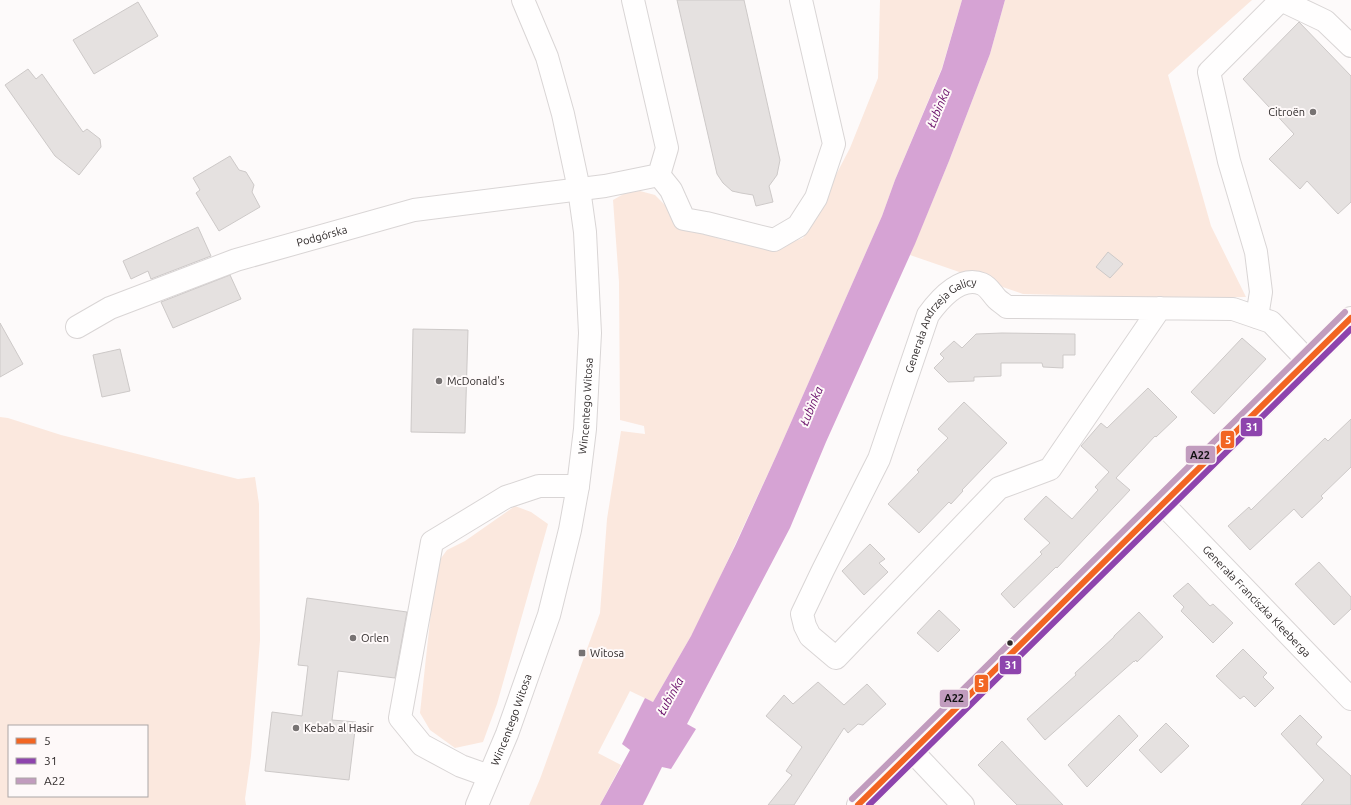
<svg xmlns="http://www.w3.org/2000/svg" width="1351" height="805" viewBox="0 0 1351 805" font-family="Ubuntu,sans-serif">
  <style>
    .green { fill: #fbe8de; fill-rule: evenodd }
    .water { fill: #d6a3d4 }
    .building { fill: #e5e1e0; stroke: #cdc9c8 }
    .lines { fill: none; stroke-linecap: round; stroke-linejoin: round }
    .minor-casing { stroke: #d9d5d5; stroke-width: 24 }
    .major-casing { stroke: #d9d5d5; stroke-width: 24 }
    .minor { stroke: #fffefe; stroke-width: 22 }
    .major { stroke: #fffefe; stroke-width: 22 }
    .bus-1-casing { stroke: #fef9f9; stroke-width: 9 }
    .bus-2-casing { stroke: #fef9f9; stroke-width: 9 }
    .bus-3-casing { stroke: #fef9f9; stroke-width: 9 }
    .bus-1 { stroke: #f26522; stroke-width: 6 }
    .bus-2 { stroke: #8e44ad; stroke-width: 6 }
    .bus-3 { stroke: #c19cbe; stroke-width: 6 }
    .poi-dot { fill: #777373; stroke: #fef9f9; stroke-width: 1.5 }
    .bus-dot { fill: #2f2a2a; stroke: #fef9f9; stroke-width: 1.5 }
    .labels { text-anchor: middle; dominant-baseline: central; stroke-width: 4; stroke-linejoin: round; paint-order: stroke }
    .poi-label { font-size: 11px; fill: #2f2a2a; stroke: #fef9f9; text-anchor: start }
    .street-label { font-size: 11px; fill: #2f2a2a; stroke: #fef9f9 }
    .water-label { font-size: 12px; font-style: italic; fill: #640865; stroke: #fef9f9 }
    .line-badge { stroke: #fef9f9; stroke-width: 1.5 }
    .badge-label { font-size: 11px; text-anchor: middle; font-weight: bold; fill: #fff }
    .pale-badge-label { font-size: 11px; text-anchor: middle; font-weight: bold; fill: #111 }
  </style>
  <rect width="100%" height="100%" fill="#fdfafa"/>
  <g class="green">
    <path d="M 880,0 L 962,0 L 942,68 L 895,180 L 882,216 L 777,454 L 708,603 L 691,636 L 653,702 L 630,691 L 598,753 L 621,765 L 600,805 L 529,805 L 540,779 L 600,613 L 607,519 L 621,431 L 645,434 L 644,426 L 620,420 L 619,282 L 613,200 L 627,192 L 640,191 L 655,195 L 664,204 L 680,224 L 720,239 L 771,250 L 803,238 L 850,148 L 878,78 Z"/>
    <path d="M 1005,0 L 1252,0 L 1168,75 L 1211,226 L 1246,297 L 1174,298 L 1023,294 L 910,255 L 949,161 L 990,54 Z"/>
    <path d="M 0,417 L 8,418 L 61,435 L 238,479 L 255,477 L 259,504 L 260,640 L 251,756 L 245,799 L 246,805 L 0,805 ZM 9,726 L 147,726 L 147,796 L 9,796 Z"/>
    <path d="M 515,506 L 531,512 L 548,524 L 497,704 L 483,742 L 455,748 L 430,730 L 420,713 L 436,565 L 447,550 L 465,541 Z"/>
  </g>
  <path class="water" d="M 962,0 L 1005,0 L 990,54 L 949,161 L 915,244 L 826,442 L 790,528 L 687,724 L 696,729 L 671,769 L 662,767 L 643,805 L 600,805 L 630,750 L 622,744 L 645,698 L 653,702 L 691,636 L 736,544 L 777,454 L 882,216 L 895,180 L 942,69 Z"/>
  <g class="building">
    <path d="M 677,0 L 744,0 L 780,160 L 777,175 L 769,186 L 773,202 L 756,206 L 753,195 L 741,193 L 732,191 L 723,183 L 717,174 Z"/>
    <path d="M 138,2 L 158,36 L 94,74 L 73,40 Z"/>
    <path d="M 1299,22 L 1351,76 L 1351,202 L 1338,214 L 1307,181 L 1300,189 L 1269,159 L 1294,134 L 1243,79 Z"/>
    <path d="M 28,69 L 36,79 L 42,74 L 83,132 L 87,129 L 100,139 L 101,147 L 79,175 L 55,156 L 5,85 Z"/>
    <path d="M 230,156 L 239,170 L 246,172 L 254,185 L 252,192 L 260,207 L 219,231 L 196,193 L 200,190 L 193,178 Z"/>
    <path d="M 198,227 L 211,256 L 151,279 L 148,271 L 131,279 L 123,261 Z"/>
    <path d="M 1108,252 L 1123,264 L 1110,278 L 1096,267 Z"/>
    <path d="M 230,275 L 241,299 L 173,328 L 161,302 Z"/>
    <path d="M 0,323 L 23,364 L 0,377 Z"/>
    <path d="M 413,329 L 468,330 L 465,433 L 411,432 Z"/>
    <path d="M 1002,333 L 1075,334 L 1075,355 L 1063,355 L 1063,368 L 1043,367 L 1042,363 L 1001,363 L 1001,376 L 974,377 L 974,381 L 948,382 L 934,368 L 944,358 L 940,354 L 954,341 L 962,348 L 976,334 Z"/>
    <path d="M 1242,338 L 1266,359 L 1214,414 L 1191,392 Z"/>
    <path d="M 120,349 L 130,391 L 102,397 L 93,355 Z"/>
    <path d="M 1148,388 L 1177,417 L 1156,437 L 1155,436 L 1116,478 L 1130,490 L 1057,568 L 1056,567 L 1014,608 L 1001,594 L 1042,554 L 1040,552 L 1050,543 L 1024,519 L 1046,496 L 1072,519 L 1098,490 L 1095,487 L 1109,472 L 1081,446 L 1101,423 L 1107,428 Z"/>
    <path d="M 964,402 L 1007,443 L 962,490 L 963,491 L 951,504 L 949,502 L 919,533 L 888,504 L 919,472 L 917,470 L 948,438 L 938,429 Z"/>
    <path d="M 1351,419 L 1351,467 L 1321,496 L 1323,498 L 1302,518 L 1294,509 L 1250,550 L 1228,526 L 1249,507 L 1251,510 L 1325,438 L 1328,441 Z"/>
    <path d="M 870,544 L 885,559 L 879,563 L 888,572 L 864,595 L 842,571 Z"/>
    <path d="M 1319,562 L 1351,597 L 1351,609 L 1334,625 L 1295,584 Z"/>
    <path d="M 1188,583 L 1210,606 L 1213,604 L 1233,623 L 1213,643 L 1181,611 L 1184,607 L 1173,596 Z"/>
    <path d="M 307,598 L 407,612 L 395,678 L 338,671 L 332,720 L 356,722 L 349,780 L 265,771 L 272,712 L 302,716 L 308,666 L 298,665 Z"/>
    <path d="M 939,610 L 960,630 L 938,652 L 917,633 Z"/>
    <path d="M 1139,612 L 1163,637 L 1137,662 L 1136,660 L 1134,662 L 1134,661 L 1045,740 L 1027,719 L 1076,675 L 1075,673 L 1114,637 L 1114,636 Z"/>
    <path d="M 1243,649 L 1267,673 L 1263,677 L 1274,688 L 1255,707 L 1244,696 L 1240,699 L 1216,676 Z"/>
    <path d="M 818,682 L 844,705 L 867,684 L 886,704 L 863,725 L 858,724 L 848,733 L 844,728 L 794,805 L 768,805 L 792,775 L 786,771 L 802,747 L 766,716 L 784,695 L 793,704 Z"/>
    <path d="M 1119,715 L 1138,736 L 1087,787 L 1068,765 Z"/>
    <path d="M 1300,715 L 1322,737 L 1316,744 L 1351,776 L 1351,805 L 1301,805 L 1324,780 L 1281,734 Z"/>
    <path d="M 1166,723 L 1189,746 L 1161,773 L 1139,750 Z"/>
    <path d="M 1002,741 L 1015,755 L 1063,805 L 1017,805 L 978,765 Z"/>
  </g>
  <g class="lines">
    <defs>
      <g id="minor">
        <path d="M 1281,0 L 1325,21 L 1351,46"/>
        <path d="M 659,175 L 671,190 L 684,219 L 706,223 L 774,240 L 798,226 L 816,198 L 834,144 L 801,0"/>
        <path id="s1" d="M 1160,308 L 1050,469 L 999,488 L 836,658 L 810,636 L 805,626 L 802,614 L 823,570 L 879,459 L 928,315 C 939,300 960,275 982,284 C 989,287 992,294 997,299 C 1000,302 1004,304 1007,307 L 1233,309 L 1271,322 L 1308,361"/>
        <path d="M 1257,317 L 1261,292 L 1256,252 L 1229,161 L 1209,72 L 1281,0"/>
        <path id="s2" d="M 77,327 L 110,308 L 236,260 L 414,210 L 605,186 L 659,175 L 667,148 L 633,0"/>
        <path id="s3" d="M 1163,504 L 1351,699"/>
        <path d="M 912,751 L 963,805"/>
        <path d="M 489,776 L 461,766 L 422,745 L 400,718 L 432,542 L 506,497 L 539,486 L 578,486"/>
      </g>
      <g id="major">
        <path id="s4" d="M 477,805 L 507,734 L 549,615 L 570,530 L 578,486 L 585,429 L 590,333 L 585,232 L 579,189 L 563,114 L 547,57 L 523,0"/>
        <path d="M 858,805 L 1351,318"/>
      </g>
    </defs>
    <use href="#minor" class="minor-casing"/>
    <use href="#major" class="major-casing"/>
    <use href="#minor" class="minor"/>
    <use href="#major" class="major"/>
    <defs>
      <path id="bus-1" d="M 858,805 L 1351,318"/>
      <path id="bus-2" d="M 869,805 L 1351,329"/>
      <path id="bus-3" d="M 852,799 L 1345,312"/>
    </defs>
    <use href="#bus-1" class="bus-1-casing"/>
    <use href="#bus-2" class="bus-2-casing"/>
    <use href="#bus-3" class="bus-3-casing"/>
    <use href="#bus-1" class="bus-1"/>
    <use href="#bus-2" class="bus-2"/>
    <use href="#bus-3" class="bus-3"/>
  </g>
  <g class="poi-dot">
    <circle cx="1313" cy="112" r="4"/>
    <circle cx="439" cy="381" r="4"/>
    <circle cx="353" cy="638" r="4"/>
    <rect x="578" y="649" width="8" height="8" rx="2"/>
    <circle cx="296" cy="728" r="4"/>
  </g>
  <circle class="bus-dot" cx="1010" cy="643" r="3.5"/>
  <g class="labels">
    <g class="poi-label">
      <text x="1305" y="112" text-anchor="end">Citroën</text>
      <text x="447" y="381">McDonald's</text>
      <text x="361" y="638">Orlen</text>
      <text x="590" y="653">Witosa</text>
      <text x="304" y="728">Kebab al Hasir</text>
    </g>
    <g class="street-label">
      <text stroke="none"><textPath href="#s2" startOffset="262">Podgórska</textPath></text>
      <text stroke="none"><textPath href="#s1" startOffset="868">Generała Andrzeja Galicy</textPath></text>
      <text stroke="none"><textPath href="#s4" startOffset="416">Wincentego Witosa</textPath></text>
      <text stroke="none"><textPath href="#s3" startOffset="135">Generała Franciszka Kleeberga</textPath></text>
      <text stroke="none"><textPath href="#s4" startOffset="92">Wincentego Witosa</textPath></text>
    </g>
    <g class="water-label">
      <text transform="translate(938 108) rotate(-67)">Łubinka</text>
      <text transform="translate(811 406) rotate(-67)">Łubinka</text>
      <text transform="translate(670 696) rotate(-61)">Łubinka</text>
    </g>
  </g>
  <g class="line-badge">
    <rect x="1240" y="417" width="23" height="20" rx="4" fill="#8e44ad"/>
    <rect x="1220" y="430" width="15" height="19" rx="4" fill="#f26522"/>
    <rect x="1185" y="445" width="31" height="19" rx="4" fill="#c19cbe"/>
    <rect x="999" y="655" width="23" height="20" rx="4" fill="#8e44ad"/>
    <rect x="974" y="674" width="15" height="19" rx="4" fill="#f26522"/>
    <rect x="939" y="689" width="30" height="19" rx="4" fill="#c19cbe"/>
  </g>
  <g class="badge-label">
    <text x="1252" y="431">31</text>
    <text x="1228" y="444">5</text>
    <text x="1011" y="669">31</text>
    <text x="981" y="687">5</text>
  </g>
  <g class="pale-badge-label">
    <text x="1200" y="459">A22</text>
    <text x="954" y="702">A22</text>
  </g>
  <rect x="8" y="725" width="140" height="72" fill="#fef9f9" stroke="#aba6a6"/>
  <rect x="16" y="738" width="20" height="6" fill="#f26522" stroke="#aba6a6"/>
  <text x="44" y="745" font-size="12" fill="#2f2a2a">5</text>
  <rect x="16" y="758" width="20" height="6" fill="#8e44ad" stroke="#aba6a6"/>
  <text x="44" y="765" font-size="12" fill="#2f2a2a">31</text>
  <rect x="16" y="778" width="20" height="6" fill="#c19cbe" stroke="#aba6a6"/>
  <text x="44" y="785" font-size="12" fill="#2f2a2a">A22</text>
</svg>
